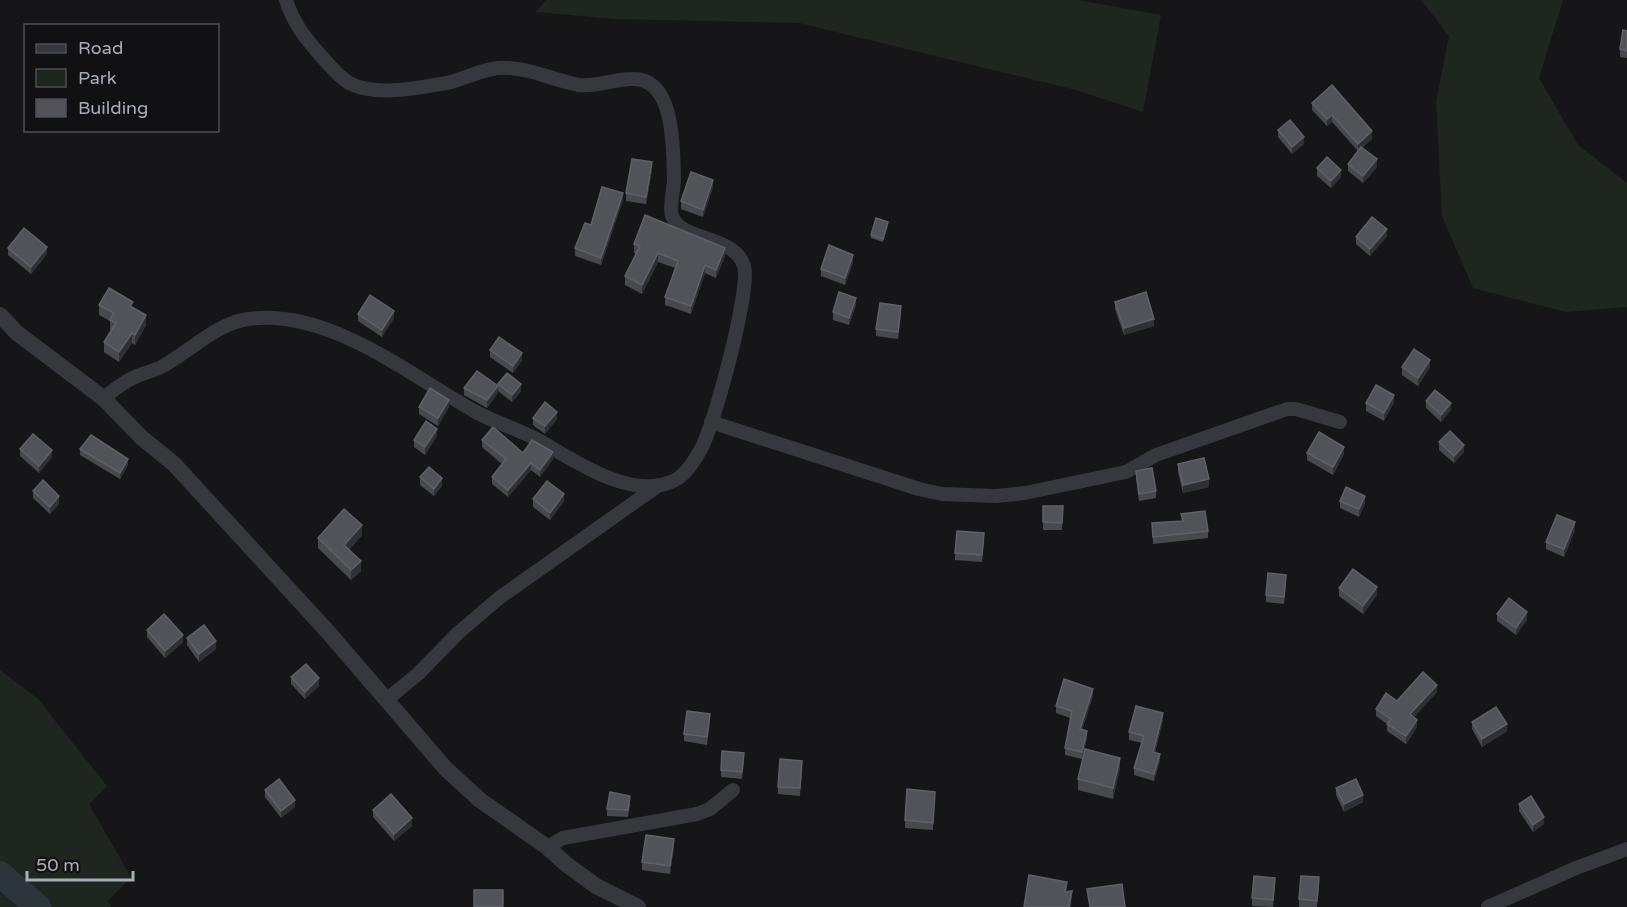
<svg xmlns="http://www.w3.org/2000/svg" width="1627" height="907" viewBox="0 0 1627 907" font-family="'Varela Round',sans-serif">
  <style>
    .green { fill: #1e261f }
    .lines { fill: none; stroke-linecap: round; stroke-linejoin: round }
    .river { stroke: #2c353c; stroke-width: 26 }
    .minor { stroke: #37383d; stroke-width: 14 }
    .tertiary { stroke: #37383d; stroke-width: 16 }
    .wall { fill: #47494d }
    .shaded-wall { fill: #2f3033 }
    .building { fill: #525359; stroke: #5f6168; stroke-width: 1.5 }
  </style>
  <rect width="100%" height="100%" fill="#161618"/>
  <g class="green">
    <path d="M 546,0 L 1078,0 L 1161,15 L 1143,112 L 1076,90 L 799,23 L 615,19 L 536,12 Z"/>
    <path d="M 1421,0 L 1563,0 L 1539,78 L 1578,145 L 1627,183 L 1627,307 L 1566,312 L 1473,288 L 1442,216 L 1436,102 L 1449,36 Z"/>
    <path d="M 0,670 L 38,699 L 107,786 L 89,804 L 131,877 L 108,901 L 111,907 L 0,907 Z"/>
  </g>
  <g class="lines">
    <path class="river" d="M 0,874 L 38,907"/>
    <g class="minor">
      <path d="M 103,398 C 113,391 123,382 135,377 C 144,373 154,371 163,366 C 192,350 215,324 248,319 C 329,308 409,375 476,412 C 496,423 518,429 538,440 C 574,460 628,499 671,482 C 685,477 694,461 701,449 C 714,426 751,289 744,266 C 734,234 681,242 672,216 C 669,205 674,190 674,179 C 673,148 675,77 632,79 C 614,79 597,87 579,85 C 552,80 526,66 498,68 C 480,70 464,79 447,83 C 418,88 376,97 349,83 C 338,76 330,66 322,57 C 306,39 293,23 286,0"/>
      <path d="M 711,422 L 919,489 L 942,494 L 996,496 L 1025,493 L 1126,472 L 1156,455 L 1287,409 L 1296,409 L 1340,422"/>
      <path d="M 386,700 L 418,674 L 458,633 L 499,598 L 659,485"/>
      <path d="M 547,847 L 563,838 L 697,814 L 710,809 L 733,790"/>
      <path d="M 1488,907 L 1576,868 L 1627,849"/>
    </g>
    <path class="tertiary" d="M 0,315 L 17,333 L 103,398 L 142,438 L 174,464 L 328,632 L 446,769 L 480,800 L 547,847 L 566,864 L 596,886 L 638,907"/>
  </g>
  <g class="wall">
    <path d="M 1627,31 L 1627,58 L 1620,57 L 1620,49 Z"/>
    <path d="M 1312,103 L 1372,139 L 1362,148 L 1377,167 L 1363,183 L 1348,171 L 1348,164 L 1358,151 L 1332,122 L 1327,126 L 1312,110 Z"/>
    <path d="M 1278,130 L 1304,144 L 1292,154 L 1278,137 Z"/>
    <path d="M 1317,168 L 1341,177 L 1331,188 L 1317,176 Z"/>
    <path d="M 652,170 L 646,204 L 626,201 L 626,193 Z"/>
    <path d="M 713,187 L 703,217 L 681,209 L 681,201 Z"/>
    <path d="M 623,200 L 601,265 L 575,256 L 575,248 Z"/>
    <path d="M 888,225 L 883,242 L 871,238 L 871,235 Z"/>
    <path d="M 1387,236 L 1370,256 L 1356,244 L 1356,237 Z"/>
    <path d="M 634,244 L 725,256 L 716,278 L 705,273 L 691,314 L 665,305 L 665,297 L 675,268 L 658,262 L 642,294 L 625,285 L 625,276 L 636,254 L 634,253 Z"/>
    <path d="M 8,248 L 47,254 L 31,274 L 8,255 Z"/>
    <path d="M 853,262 L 845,285 L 821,276 L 821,269 Z"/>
    <path d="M 1115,302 L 1154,326 L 1124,335 L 1115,309 Z"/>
    <path d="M 99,305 L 133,307 L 146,325 L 135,345 L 132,343 L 119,362 L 104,352 L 104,342 L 111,331 L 110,330 L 110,321 L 99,315 Z"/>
    <path d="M 856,305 L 849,325 L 833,320 L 833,312 Z"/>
    <path d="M 358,314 L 394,318 L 382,337 L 358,321 Z"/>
    <path d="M 901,314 L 898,339 L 876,336 L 876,329 Z"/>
    <path d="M 490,350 L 522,360 L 513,373 L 490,357 Z"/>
    <path d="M 1402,367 L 1430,367 L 1418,386 L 1402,375 Z"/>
    <path d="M 498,384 L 521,391 L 512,402 L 498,391 Z"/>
    <path d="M 464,388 L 498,393 L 487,408 L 464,395 Z"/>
    <path d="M 1426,401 L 1451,410 L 1441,422 L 1426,408 Z"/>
    <path d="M 1394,402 L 1384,421 L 1366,411 L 1366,403 Z"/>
    <path d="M 419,407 L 449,407 L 438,426 L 419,414 Z"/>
    <path d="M 533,418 L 557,419 L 545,434 L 533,425 Z"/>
    <path d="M 437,436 L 425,455 L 414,447 L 414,440 Z"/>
    <path d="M 482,440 L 523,453 L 553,459 L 540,477 L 531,470 L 508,497 L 492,484 L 492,477 L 502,464 L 482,447 Z"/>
    <path d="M 1439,442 L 1464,452 L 1454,463 L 1439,450 Z"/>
    <path d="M 20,449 L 52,457 L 39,473 L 20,456 Z"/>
    <path d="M 80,449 L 128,465 L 120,479 L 80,455 Z"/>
    <path d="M 1307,453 L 1344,454 L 1333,475 L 1307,460 Z"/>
    <path d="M 1178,464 L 1209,487 L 1183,493 L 1178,472 Z"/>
    <path d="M 1136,471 L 1156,491 L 1156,498 L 1139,501 L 1136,478 Z"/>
    <path d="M 420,477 L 442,486 L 434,496 L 420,485 Z"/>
    <path d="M 33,491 L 59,504 L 50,514 L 33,498 Z"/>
    <path d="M 533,499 L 564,501 L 550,520 L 533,507 Z"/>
    <path d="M 1340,501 L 1365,503 L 1359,517 L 1340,508 Z"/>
    <path d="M 1043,506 L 1063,506 L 1062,530 L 1043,530 Z"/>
    <path d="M 1181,514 L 1208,531 L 1208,538 L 1153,544 L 1152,523 L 1182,521 Z"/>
    <path d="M 1575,530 L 1564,557 L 1546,549 L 1546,542 Z"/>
    <path d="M 362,535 L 349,550 L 361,571 L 351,580 L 318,548 L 318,538 Z"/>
    <path d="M 984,540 L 982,562 L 955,560 L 955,553 Z"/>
    <path d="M 1286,582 L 1284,604 L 1266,602 L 1266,595 Z"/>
    <path d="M 1339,588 L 1377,595 L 1363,614 L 1339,596 Z"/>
    <path d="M 1497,614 L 1527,620 L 1516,635 L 1497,621 Z"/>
    <path d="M 147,630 L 183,642 L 165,658 L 147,637 Z"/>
    <path d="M 187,638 L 216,649 L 199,662 L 187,645 Z"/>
    <path d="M 291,677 L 319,686 L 305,699 L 291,684 Z"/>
    <path d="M 1437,692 L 1414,717 L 1417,727 L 1406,744 L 1387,731 L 1387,724 L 1376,716 L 1376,709 L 1397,701 Z"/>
    <path d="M 1093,696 L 1082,730 L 1087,738 L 1082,759 L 1065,755 L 1065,748 L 1070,718 L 1056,713 L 1056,706 Z"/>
    <path d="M 1163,720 L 1155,753 L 1160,761 L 1154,781 L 1134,775 L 1134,768 L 1142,743 L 1129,740 L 1129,732 Z"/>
    <path d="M 710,721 L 707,745 L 684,741 L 684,734 Z"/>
    <path d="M 1472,722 L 1507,731 L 1482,747 L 1472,729 Z"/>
    <path d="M 744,760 L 742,779 L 721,777 L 721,770 Z"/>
    <path d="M 802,768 L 800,796 L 778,794 L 778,787 Z"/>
    <path d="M 1120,768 L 1113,799 L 1078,790 L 1078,779 Z"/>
    <path d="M 1336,788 L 1363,802 L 1344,812 L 1336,795 Z"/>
    <path d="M 265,790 L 295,807 L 281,818 L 265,797 Z"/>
    <path d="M 935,799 L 933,830 L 905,828 L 905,820 Z"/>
    <path d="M 630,803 L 628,817 L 607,816 L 607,809 Z"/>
    <path d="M 1519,804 L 1544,824 L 1533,832 L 1519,811 Z"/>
    <path d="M 373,810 L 412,826 L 394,841 L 373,817 Z"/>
    <path d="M 674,846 L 670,874 L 642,870 L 642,862 Z"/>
    <path d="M 1275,885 L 1273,907 L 1252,906 L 1252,898 Z"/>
    <path d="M 1319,885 L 1317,907 L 1299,907 L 1299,899 Z"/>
    <rect x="474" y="890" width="29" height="17"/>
  </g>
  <g class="shaded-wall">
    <path d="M 1332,115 L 1332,122 L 1327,126 L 1327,119 Z"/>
    <path d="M 1372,131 L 1372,139 L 1358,151 L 1358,144 Z"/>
    <path d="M 1304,137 L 1304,144 L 1292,154 L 1292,147 Z"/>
    <path d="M 1377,159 L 1377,167 L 1363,183 L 1363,176 Z"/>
    <path d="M 652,162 L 652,170 L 646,204 L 646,197 Z"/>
    <path d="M 1341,170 L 1341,177 L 1331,188 L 1331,181 Z"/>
    <path d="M 713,180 L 713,187 L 703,217 L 703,210 Z"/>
    <path d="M 623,193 L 623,200 L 601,265 L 601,258 Z"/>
    <path d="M 888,222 L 888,225 L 883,242 L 883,239 Z"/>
    <path d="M 1387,229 L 1387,236 L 1370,256 L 1370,249 Z"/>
    <path d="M 47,247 L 47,254 L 31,274 L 31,267 Z"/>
    <path d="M 725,248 L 725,256 L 716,278 L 716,270 Z"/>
    <path d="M 658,253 L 658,262 L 642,294 L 642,285 Z"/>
    <path d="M 853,255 L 853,262 L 845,285 L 845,278 Z"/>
    <path d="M 705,265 L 705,273 L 691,314 L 691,306 Z"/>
    <path d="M 856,298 L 856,305 L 849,325 L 849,318 Z"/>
    <path d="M 901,306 L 901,314 L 898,339 L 898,332 Z"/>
    <path d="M 394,311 L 394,318 L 382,337 L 382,330 Z"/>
    <path d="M 146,315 L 146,325 L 135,345 L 135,335 Z"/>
    <path d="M 1154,319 L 1154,326 L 1124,335 L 1124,328 Z"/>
    <path d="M 132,333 L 132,343 L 119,362 L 119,352 Z"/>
    <path d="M 522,353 L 522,360 L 513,373 L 513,366 Z"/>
    <path d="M 1430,360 L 1430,367 L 1418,386 L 1418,378 Z"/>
    <path d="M 521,384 L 521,391 L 512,402 L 512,395 Z"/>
    <path d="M 498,386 L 498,393 L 487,408 L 487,400 Z"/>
    <path d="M 1394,395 L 1394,402 L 1384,421 L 1384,413 Z"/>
    <path d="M 449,400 L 449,407 L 438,426 L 438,418 Z"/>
    <path d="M 1451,403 L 1451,410 L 1441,422 L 1441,415 Z"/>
    <path d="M 557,412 L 557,419 L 545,434 L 545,426 Z"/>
    <path d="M 437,429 L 437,436 L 425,455 L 425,447 Z"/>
    <path d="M 1464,445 L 1464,452 L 1454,463 L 1454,456 Z"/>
    <path d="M 1344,447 L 1344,454 L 1333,475 L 1333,467 Z"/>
    <path d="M 52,450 L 52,457 L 39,473 L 39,466 Z"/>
    <path d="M 553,452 L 553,459 L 540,477 L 540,470 Z"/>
    <path d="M 128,459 L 128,465 L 120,479 L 120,473 Z"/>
    <path d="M 531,463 L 531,470 L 508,497 L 508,490 Z"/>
    <path d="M 442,478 L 442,486 L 434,496 L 434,489 Z"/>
    <path d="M 1209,479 L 1209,487 L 1183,493 L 1183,485 Z"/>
    <path d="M 564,494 L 564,501 L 550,520 L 550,513 Z"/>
    <path d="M 59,496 L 59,504 L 50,514 L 50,507 Z"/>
    <path d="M 1365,496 L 1365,503 L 1359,517 L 1359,509 Z"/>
    <path d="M 1575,522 L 1575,530 L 1564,557 L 1564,549 Z"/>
    <path d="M 362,525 L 362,535 L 344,555 L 344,545 Z"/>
    <path d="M 361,561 L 361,571 L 351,580 L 351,570 Z"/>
    <path d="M 1377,587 L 1377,595 L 1363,614 L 1363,606 Z"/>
    <path d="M 1527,612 L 1527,620 L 1516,635 L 1516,628 Z"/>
    <path d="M 183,635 L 183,642 L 165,658 L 165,651 Z"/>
    <path d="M 216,641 L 216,649 L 199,662 L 199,654 Z"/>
    <path d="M 319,678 L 319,686 L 305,699 L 305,692 Z"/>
    <path d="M 1437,685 L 1437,692 L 1410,722 L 1410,714 Z"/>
    <path d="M 1093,689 L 1093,696 L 1080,736 L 1080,729 Z"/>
    <path d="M 1163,713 L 1163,720 L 1153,759 L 1153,752 Z"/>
    <path d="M 710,714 L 710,721 L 707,745 L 707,737 Z"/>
    <path d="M 1417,720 L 1417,727 L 1406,744 L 1406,736 Z"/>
    <path d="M 1507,724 L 1507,731 L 1482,747 L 1482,739 Z"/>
    <path d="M 1087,731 L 1087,738 L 1082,759 L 1082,752 Z"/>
    <path d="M 1160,754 L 1160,761 L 1154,781 L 1154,774 Z"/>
    <path d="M 1120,758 L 1120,768 L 1113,799 L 1113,788 Z"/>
    <path d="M 1363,795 L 1363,802 L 1344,812 L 1344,804 Z"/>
    <path d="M 295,800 L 295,807 L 281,818 L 281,811 Z"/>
    <path d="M 1544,817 L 1544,824 L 1533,832 L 1533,825 Z"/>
    <path d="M 412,818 L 412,826 L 394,841 L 394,834 Z"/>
    <path d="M 674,839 L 674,846 L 670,874 L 670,866 Z"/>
    <path d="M 1072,891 L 1071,907 L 1069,907 Z"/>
  </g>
  <g class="building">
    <path d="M 1623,30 L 1627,31 L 1627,51 L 1620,49 Z"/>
    <path d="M 1332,85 L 1372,131 L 1358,144 L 1332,115 L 1327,119 L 1312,103 Z"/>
    <path d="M 1290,120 L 1304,137 L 1292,147 L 1278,130 Z"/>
    <path d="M 1361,147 L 1377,159 L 1363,176 L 1348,164 Z"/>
    <path d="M 1327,157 L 1341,170 L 1331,181 L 1317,168 Z"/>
    <path d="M 632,159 L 652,162 L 646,197 L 626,193 Z"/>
    <path d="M 691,172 L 713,180 L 703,210 L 681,201 Z"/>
    <path d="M 602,187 L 623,193 L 601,258 L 575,248 L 585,223 L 591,225 Z"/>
    <path d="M 645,215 L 725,248 L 716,270 L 705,265 L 691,306 L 665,297 L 678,261 L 658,253 L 642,285 L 625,276 L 640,246 L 634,244 Z"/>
    <path d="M 1372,217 L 1387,229 L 1370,249 L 1356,237 Z"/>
    <path d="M 876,218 L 888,222 L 883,239 L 871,235 Z"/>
    <path d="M 24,228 L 47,247 L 31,267 L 8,248 Z"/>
    <path d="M 829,245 L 853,255 L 845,278 L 821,269 Z"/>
    <path d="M 109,288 L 133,302 L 130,306 L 146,315 L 135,335 L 132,333 L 119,352 L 104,342 L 116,323 L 110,320 L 114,313 L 99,305 Z"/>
    <path d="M 839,292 L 856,298 L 849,318 L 833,312 Z"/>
    <path d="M 1146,292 L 1154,319 L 1124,328 L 1115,302 Z"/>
    <path d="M 370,295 L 394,311 L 382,330 L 358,314 Z"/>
    <path d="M 880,303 L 901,306 L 898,332 L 876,329 Z"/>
    <path d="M 499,337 L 522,353 L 513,366 L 490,350 Z"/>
    <path d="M 1414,349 L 1430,360 L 1418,378 L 1402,367 Z"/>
    <path d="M 477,371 L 498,386 L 487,400 L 464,388 Z"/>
    <path d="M 507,373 L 521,384 L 512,395 L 498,384 Z"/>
    <path d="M 1376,385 L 1394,395 L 1384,413 L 1366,403 Z"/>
    <path d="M 430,388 L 449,400 L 438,418 L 419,407 Z"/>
    <path d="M 1435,390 L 1451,403 L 1441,415 L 1426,401 Z"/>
    <path d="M 545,402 L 557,412 L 545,426 L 533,418 Z"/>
    <path d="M 426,421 L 437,429 L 425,447 L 414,440 Z"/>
    <path d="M 493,427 L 523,453 L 532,440 L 553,452 L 540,470 L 531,463 L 508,490 L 492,477 L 506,459 L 482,440 Z"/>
    <path d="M 1450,431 L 1464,445 L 1454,456 L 1439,442 Z"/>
    <path d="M 1319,432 L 1344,447 L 1333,467 L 1307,453 Z"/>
    <path d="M 33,434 L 52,450 L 39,466 L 20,449 Z"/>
    <path d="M 91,435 L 128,459 L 120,473 L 80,449 Z"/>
    <path d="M 1204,458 L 1209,479 L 1183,485 L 1178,464 Z"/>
    <path d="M 429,467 L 442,478 L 434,489 L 420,477 Z"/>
    <path d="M 1152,468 L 1156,491 L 1139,494 L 1136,471 Z"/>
    <path d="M 43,480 L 59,496 L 50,507 L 33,491 Z"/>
    <path d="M 547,481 L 564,494 L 550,513 L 533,499 Z"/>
    <path d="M 1346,487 L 1365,496 L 1359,509 L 1340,501 Z"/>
    <path d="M 1043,506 L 1063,506 L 1062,523 L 1043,522 Z"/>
    <path d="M 344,509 L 362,525 L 344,545 L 361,561 L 351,570 L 318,538 Z"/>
    <path d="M 1205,511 L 1208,531 L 1153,537 L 1152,523 L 1183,521 L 1181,514 Z"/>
    <path d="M 1557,515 L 1575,522 L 1564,549 L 1546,542 Z"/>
    <path d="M 957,531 L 984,533 L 982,555 L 955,553 Z"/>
    <path d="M 1353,569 L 1377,587 L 1363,606 L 1339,588 Z"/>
    <path d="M 1268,573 L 1286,575 L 1284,597 L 1266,595 Z"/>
    <path d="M 1509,598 L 1527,612 L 1516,628 L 1497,614 Z"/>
    <path d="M 164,614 L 183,635 L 165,651 L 147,630 Z"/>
    <path d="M 204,625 L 216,641 L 199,654 L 187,638 Z"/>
    <path d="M 306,664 L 319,678 L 305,692 L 291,677 Z"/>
    <path d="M 1423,672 L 1437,685 L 1410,714 L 1417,720 L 1406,736 L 1387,724 L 1391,719 L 1376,709 L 1386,693 L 1397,701 Z"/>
    <path d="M 1064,679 L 1093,689 L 1080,729 L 1087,731 L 1082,752 L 1065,748 L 1072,711 L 1056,706 Z"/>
    <path d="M 1136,706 L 1163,713 L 1153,752 L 1160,754 L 1154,774 L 1134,768 L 1144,736 L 1129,732 Z"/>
    <path d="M 1496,707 L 1507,724 L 1482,739 L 1472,722 Z"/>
    <path d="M 687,711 L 710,714 L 707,737 L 684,734 Z"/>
    <path d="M 1085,749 L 1120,758 L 1113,788 L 1078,779 Z"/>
    <path d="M 722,751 L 744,753 L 742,772 L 721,770 Z"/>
    <path d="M 780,759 L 802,761 L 800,788 L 778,787 Z"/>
    <path d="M 279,779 L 295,800 L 281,811 L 265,790 Z"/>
    <path d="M 1356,779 L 1363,795 L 1344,804 L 1336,788 Z"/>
    <path d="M 907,789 L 935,792 L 933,823 L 905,820 Z"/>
    <path d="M 610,792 L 630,796 L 628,810 L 607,809 Z"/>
    <path d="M 391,794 L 412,818 L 394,834 L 373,810 Z"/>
    <path d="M 1531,796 L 1544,817 L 1533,825 L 1519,804 Z"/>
    <path d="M 646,835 L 674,839 L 670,866 L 642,862 Z"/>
    <path d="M 1029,875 L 1067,882 L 1065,892 L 1072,891 L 1069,907 L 1024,907 Z"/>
    <path d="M 1254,876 L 1275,878 L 1273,900 L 1252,898 Z"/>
    <path d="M 1301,876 L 1319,877 L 1317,901 L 1299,899 Z"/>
    <path d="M 1122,884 L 1125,907 L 1090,907 L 1087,889 Z"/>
    <rect x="474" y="890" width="29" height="16"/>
  </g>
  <rect x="24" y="24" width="195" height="108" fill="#111113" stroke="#4d4f55" stroke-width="1.5"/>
  <rect x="36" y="44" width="30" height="9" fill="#37383d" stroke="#4d4f55" stroke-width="1.5"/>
  <text x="78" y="54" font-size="18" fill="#a8adb8">Road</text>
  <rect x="36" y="69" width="30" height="18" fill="#1e261f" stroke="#4d4f55" stroke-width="1.5"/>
  <text x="78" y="84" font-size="18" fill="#a8adb8">Park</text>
  <rect x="36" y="99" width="30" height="18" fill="#525359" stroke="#4d4f55" stroke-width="1.5"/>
  <text x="78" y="114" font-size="18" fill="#a8adb8">Building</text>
  <path d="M27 871v9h106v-9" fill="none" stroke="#a8adb8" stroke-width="3"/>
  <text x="36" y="871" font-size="18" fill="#a8adb8" stroke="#111113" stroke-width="4.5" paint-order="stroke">50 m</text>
</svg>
